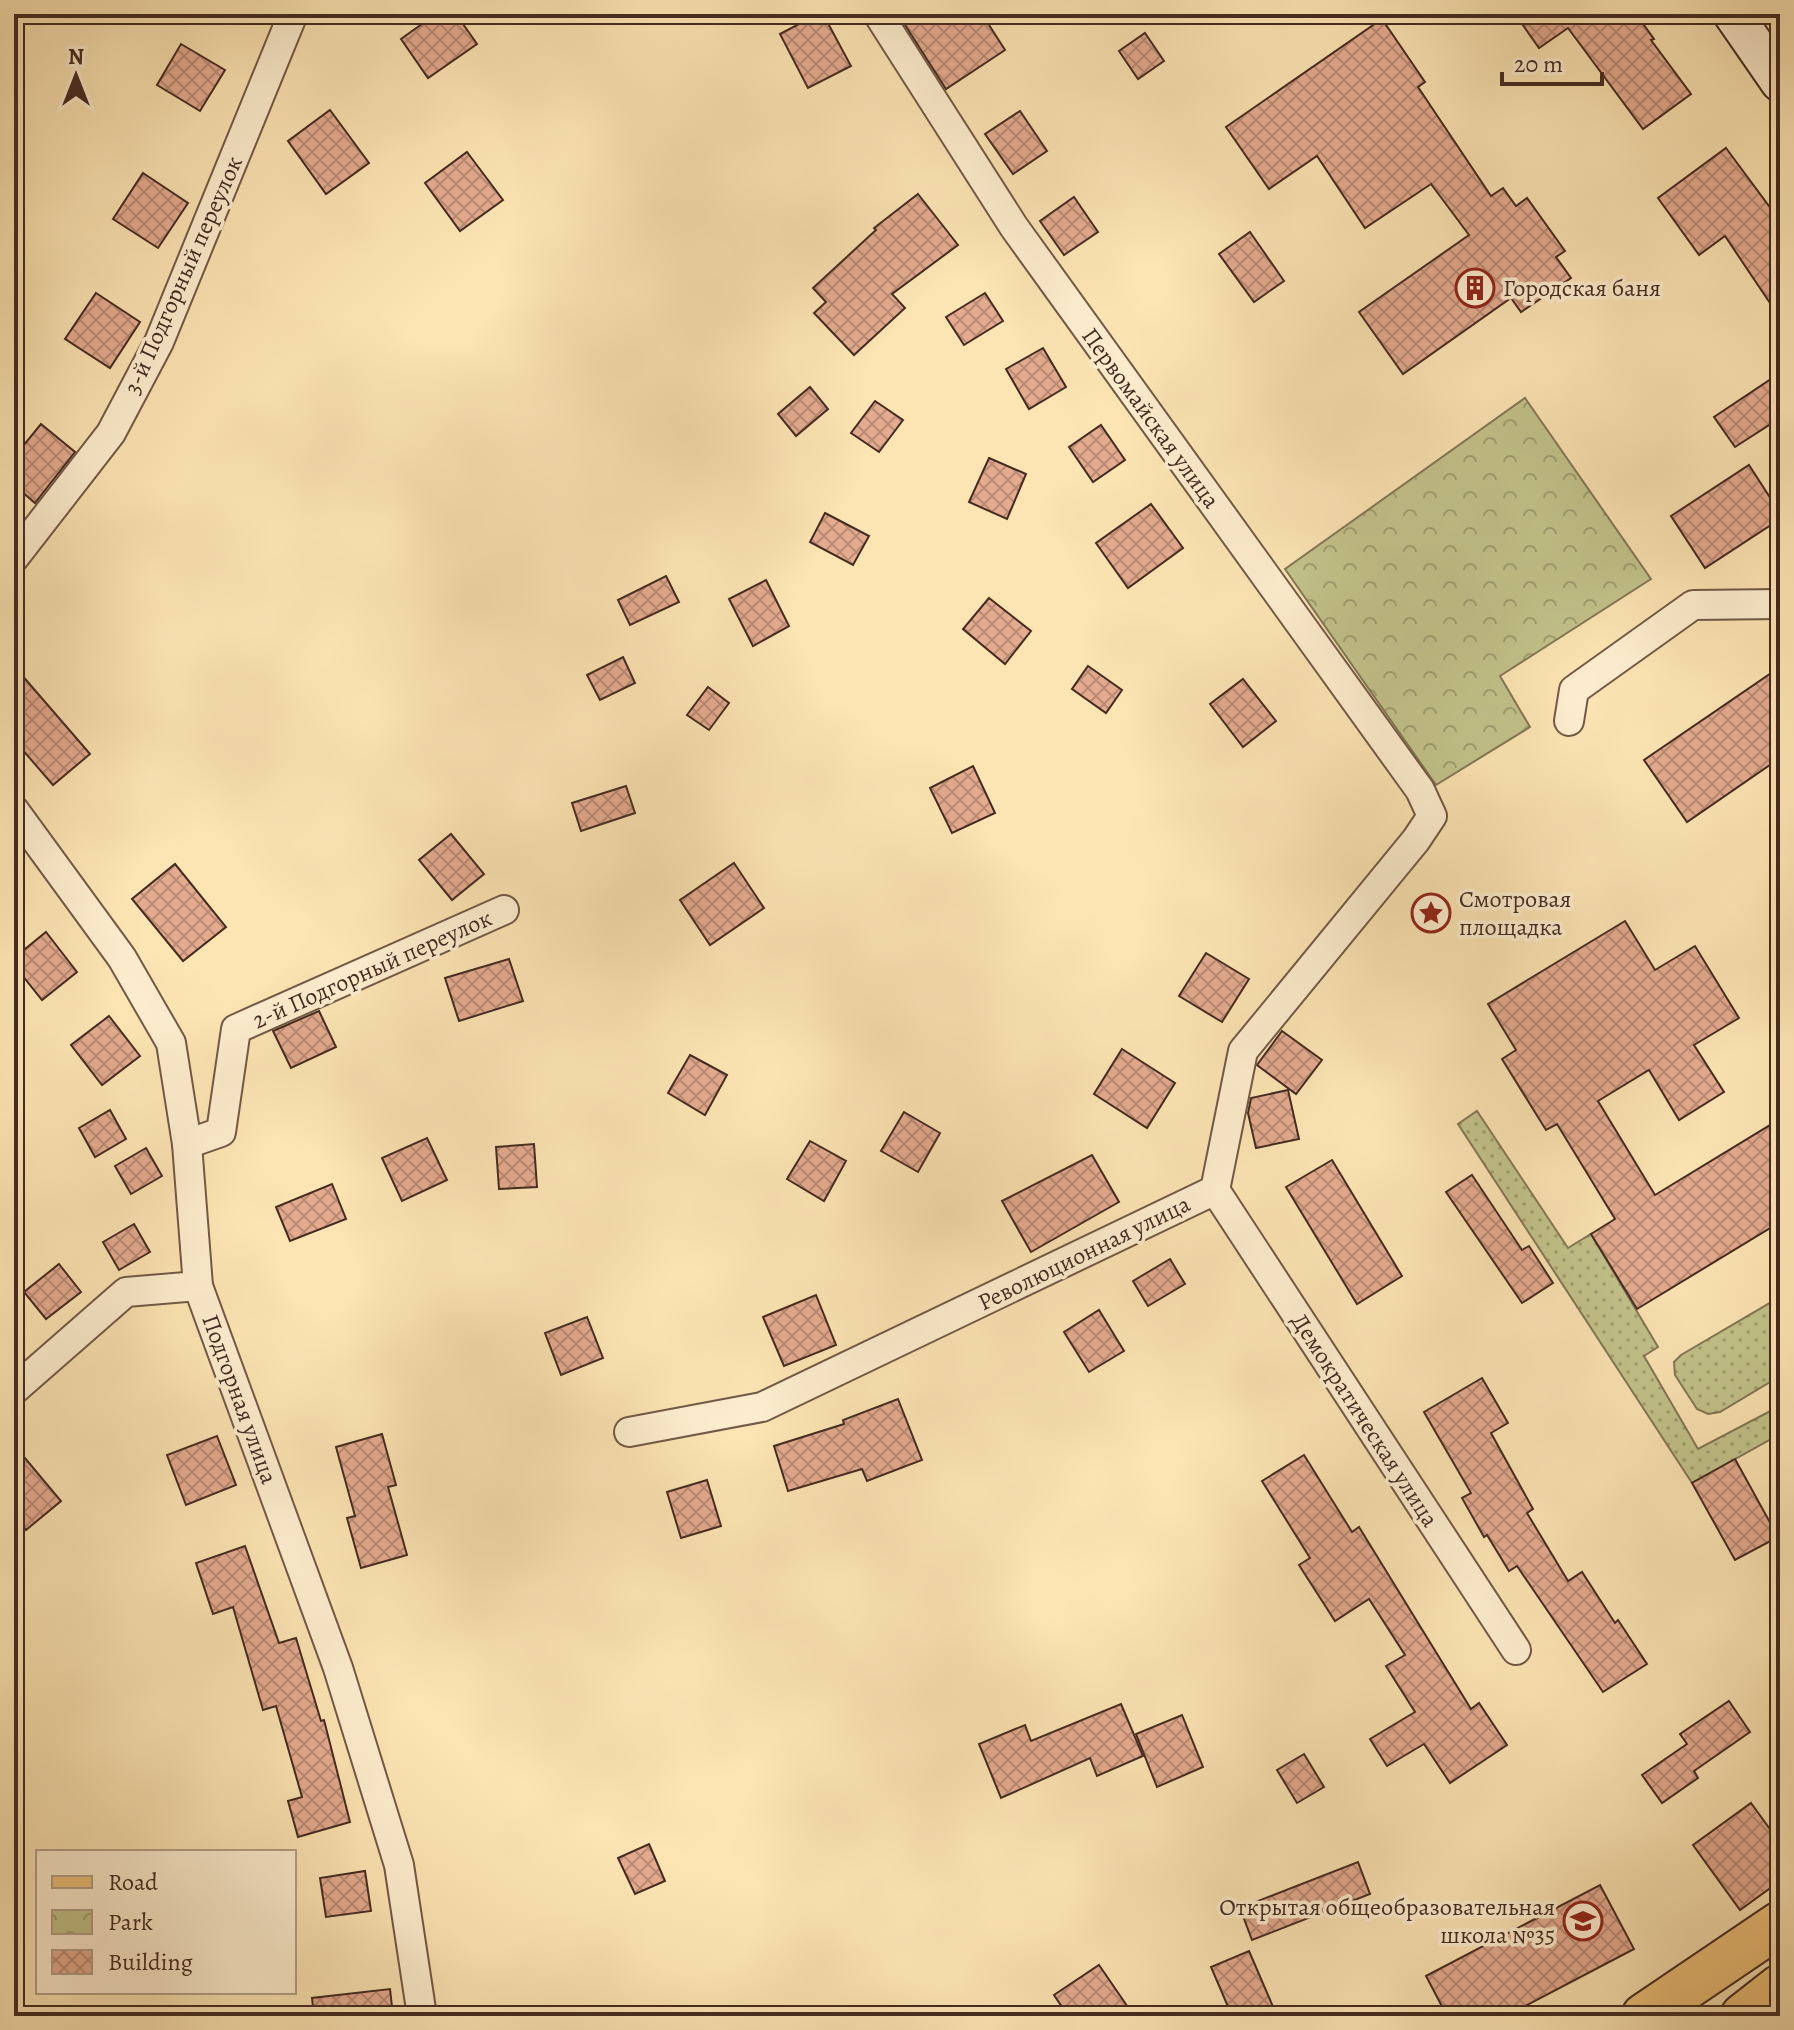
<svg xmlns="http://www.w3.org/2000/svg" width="1794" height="2030" viewBox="0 0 1794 2030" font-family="Alegreya,serif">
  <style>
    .grass { fill: url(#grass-dots); stroke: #837756; stroke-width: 2 }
    .park { fill: url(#park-crowns); stroke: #837756; stroke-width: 2 }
    .building { fill: url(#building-cross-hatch); stroke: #442b22; stroke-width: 2 }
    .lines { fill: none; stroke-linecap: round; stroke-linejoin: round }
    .minor-casing { stroke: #725946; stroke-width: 32 }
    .secondary-casing { stroke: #442b22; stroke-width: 42 }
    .primary-casing { stroke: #442b22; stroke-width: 48 }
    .minor { stroke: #fdedce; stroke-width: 28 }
    .secondary { stroke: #fdedce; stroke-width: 38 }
    .primary { stroke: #eec27a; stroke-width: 44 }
    .labels { text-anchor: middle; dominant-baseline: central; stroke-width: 7; stroke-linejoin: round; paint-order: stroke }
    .street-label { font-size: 24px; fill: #442b22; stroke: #fdedce }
    .poi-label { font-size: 24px; fill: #442b22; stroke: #fdedce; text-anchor: start }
  </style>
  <defs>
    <pattern id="grass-dots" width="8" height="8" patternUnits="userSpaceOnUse" patternTransform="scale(2)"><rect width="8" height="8" fill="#c2c38a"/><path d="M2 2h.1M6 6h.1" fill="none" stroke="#9f9f70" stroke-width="1.8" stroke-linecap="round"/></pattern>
    <pattern id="park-crowns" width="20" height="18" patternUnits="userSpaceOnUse" patternTransform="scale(2)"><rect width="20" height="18" fill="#c2c38a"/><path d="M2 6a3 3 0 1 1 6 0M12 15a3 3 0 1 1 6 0" fill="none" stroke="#9f9f70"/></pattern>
    <pattern id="building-cross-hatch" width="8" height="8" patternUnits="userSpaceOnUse" patternTransform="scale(2)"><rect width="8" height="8" fill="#e4ab8f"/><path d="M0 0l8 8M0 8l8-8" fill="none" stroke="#ba8b74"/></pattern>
  </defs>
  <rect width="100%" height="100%" fill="#fce4b3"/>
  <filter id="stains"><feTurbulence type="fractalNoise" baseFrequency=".0025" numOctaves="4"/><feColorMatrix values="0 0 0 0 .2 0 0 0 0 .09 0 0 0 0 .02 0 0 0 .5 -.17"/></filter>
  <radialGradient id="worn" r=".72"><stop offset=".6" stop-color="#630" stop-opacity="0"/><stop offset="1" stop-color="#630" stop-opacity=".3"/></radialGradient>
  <g class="grass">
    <path d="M 1477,1111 L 1568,1248 L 1591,1234 L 1658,1347 L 1644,1356 L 1698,1449 L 1780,1406 L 1780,1434 L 1692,1483 L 1458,1124 Z"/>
    <path d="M 1780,1297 L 1780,1376 L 1720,1412 L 1708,1414 L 1697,1409 L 1675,1375 L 1674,1362 L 1681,1355 Z"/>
  </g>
  <path class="park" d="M 1525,398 L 1651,579 L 1500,676 L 1530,727 L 1436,785 L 1285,569 Z"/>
  <g class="building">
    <path d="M 436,14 L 456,14 L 477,44 L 428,78 L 401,39 Z"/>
    <path d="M 818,14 L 823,14 L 851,66 L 808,88 L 780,34 Z"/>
    <path d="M 898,14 L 982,14 L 1005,50 L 946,89 Z"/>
    <path d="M 1515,14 L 1636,14 L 1654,39 L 1651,40 L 1691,94 L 1643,129 L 1568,28 L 1539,48 Z"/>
    <path d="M 1382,19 L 1425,82 L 1418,87 L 1491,196 L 1503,188 L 1516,206 L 1527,198 L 1565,251 L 1556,257 L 1571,278 L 1521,312 L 1511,298 L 1403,374 L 1359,312 L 1469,235 L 1431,184 L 1365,228 L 1317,156 L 1269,189 L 1226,127 Z"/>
    <path d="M 1145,33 L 1164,61 L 1138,79 L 1119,51 Z"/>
    <path d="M 181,44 L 225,70 L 200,111 L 157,85 Z"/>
    <path d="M 330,110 L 369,163 L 326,194 L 288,141 Z"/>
    <path d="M 1020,111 L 1047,151 L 1013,174 L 985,134 Z"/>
    <path d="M 1726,148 L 1780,221 L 1780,318 L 1725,236 L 1699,255 L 1658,198 Z"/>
    <path d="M 467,152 L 503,200 L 460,231 L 425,183 Z"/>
    <path d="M 143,173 L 188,203 L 158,248 L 113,219 Z"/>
    <path d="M 918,194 L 958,245 L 892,294 L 905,308 L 854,355 L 814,313 L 826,302 L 813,288 L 876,230 L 874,228 Z"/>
    <path d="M 1074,197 L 1098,232 L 1064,255 L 1040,221 Z"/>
    <path d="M 1250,232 L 1284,281 L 1254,302 L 1219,254 Z"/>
    <path d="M 96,293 L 140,322 L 110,368 L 65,339 Z"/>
    <path d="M 985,293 L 1003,321 L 964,345 L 946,317 Z"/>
    <path d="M 1043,348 L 1066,387 L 1029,409 L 1006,369 Z"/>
    <path d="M 1780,373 L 1780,418 L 1735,447 L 1714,417 Z"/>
    <path d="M 810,387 L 828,409 L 796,436 L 778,414 Z"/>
    <path d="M 875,401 L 903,420 L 879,452 L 851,433 Z"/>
    <path d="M 41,424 L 75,452 L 35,503 L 14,485 L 14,457 Z"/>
    <path d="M 1101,425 L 1125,460 L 1093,482 L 1069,447 Z"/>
    <path d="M 989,458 L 1026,474 L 1007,519 L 969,502 Z"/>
    <path d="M 1749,465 L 1780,513 L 1780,519 L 1705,568 L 1671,516 Z"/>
    <path d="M 1151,504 L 1183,548 L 1128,588 L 1096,543 Z"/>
    <path d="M 825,513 L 869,536 L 853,565 L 810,542 Z"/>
    <path d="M 666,576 L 679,602 L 630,625 L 618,600 Z"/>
    <path d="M 766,580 L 789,626 L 753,646 L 729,599 Z"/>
    <path d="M 989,598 L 1031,631 L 1005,664 L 963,629 Z"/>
    <path d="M 623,657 L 635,683 L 600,700 L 587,675 Z"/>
    <path d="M 14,666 L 90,754 L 53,785 L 14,740 Z"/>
    <path d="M 1088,666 L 1122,690 L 1106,713 L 1072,689 Z"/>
    <path d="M 1780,667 L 1780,758 L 1687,822 L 1644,760 Z"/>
    <path d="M 1243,679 L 1276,721 L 1243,747 L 1210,704 Z"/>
    <path d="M 708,687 L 729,703 L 709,730 L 687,715 Z"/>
    <path d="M 973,766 L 995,813 L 952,833 L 930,788 Z"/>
    <path d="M 626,786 L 635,813 L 581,831 L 572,803 Z"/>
    <path d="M 451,834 L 484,874 L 452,900 L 419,860 Z"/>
    <path d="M 734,863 L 764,908 L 710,945 L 680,900 Z"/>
    <path d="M 175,864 L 226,927 L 183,961 L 132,899 Z"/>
    <path d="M 1625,921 L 1655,970 L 1695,946 L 1739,1018 L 1694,1045 L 1724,1092 L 1679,1120 L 1649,1070 L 1598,1101 L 1655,1195 L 1780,1119 L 1780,1222 L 1637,1309 L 1591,1234 L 1615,1219 L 1557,1124 L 1546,1130 L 1502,1059 L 1516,1050 L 1488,1004 Z"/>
    <path d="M 46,932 L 77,972 L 42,1000 L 14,965 L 14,958 Z"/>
    <path d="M 1206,953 L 1249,979 L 1222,1022 L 1179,996 Z"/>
    <path d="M 509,959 L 523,1001 L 459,1021 L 445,978 Z"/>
    <path d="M 319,1011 L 336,1047 L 291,1068 L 273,1031 Z"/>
    <path d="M 109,1016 L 140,1056 L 102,1085 L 71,1045 Z"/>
    <path d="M 1282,1031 L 1322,1060 L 1296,1094 L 1257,1065 Z"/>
    <path d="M 1122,1049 L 1175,1083 L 1147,1128 L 1094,1094 Z"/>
    <path d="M 690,1055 L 727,1075 L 705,1115 L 668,1093 Z"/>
    <path d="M 1288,1090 L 1299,1139 L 1256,1148 L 1248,1113 L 1251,1098 Z"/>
    <path d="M 110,1110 L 126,1139 L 95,1157 L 79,1128 Z"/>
    <path d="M 904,1112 L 940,1133 L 918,1172 L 881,1151 Z"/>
    <path d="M 427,1138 L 447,1180 L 402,1201 L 382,1158 Z"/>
    <path d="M 810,1141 L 846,1161 L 824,1201 L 787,1179 Z"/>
    <path d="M 534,1144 L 537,1187 L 499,1189 L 496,1147 Z"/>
    <path d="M 146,1148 L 162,1176 L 131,1194 L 115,1166 Z"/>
    <path d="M 1092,1155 L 1119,1202 L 1031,1252 L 1002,1201 Z"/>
    <path d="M 1332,1160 L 1402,1276 L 1357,1304 L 1286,1187 Z"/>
    <path d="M 1472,1175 L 1522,1250 L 1529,1246 L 1553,1283 L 1522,1303 L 1446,1192 Z"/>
    <path d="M 332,1184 L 346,1219 L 290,1241 L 276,1207 Z"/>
    <path d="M 134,1224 L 150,1252 L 119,1270 L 103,1242 Z"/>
    <path d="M 1170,1259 L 1185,1284 L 1148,1306 L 1133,1281 Z"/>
    <path d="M 59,1264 L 81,1292 L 46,1319 L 24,1292 Z"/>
    <path d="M 816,1295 L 836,1345 L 784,1366 L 763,1317 Z"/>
    <path d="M 1099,1310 L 1124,1351 L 1089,1372 L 1064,1332 Z"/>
    <path d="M 587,1317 L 603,1358 L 561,1375 L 545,1333 Z"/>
    <path d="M 1482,1378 L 1508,1423 L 1491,1433 L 1533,1509 L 1527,1513 L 1568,1581 L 1582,1572 L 1615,1623 L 1618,1620 L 1647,1664 L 1603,1692 L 1517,1566 L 1509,1571 L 1487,1535 L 1484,1537 L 1462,1498 L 1471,1493 L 1424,1412 Z"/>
    <path d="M 898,1399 L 922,1460 L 867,1481 L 862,1469 L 788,1491 L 774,1446 L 844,1424 L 843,1420 Z"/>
    <path d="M 382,1434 L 396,1485 L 388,1487 L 407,1555 L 361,1568 L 347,1518 L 355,1516 L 336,1447 Z"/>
    <path d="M 217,1436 L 236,1485 L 186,1505 L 167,1455 Z"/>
    <path d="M 14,1445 L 61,1501 L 26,1530 L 14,1516 Z"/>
    <path d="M 1304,1455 L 1352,1532 L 1359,1527 L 1471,1709 L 1479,1703 L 1507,1745 L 1450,1783 L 1424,1744 L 1387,1766 L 1370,1739 L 1415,1712 L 1386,1666 L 1405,1655 L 1369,1599 L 1335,1621 L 1299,1565 L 1310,1558 L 1262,1481 Z"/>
    <path d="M 1735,1459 L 1778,1537 L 1735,1560 L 1692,1483 Z"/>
    <path d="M 707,1480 L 721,1526 L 681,1538 L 667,1492 Z"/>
    <path d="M 245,1546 L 279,1643 L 296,1638 L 321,1721 L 324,1720 L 350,1822 L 298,1837 L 288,1801 L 302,1797 L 276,1706 L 263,1710 L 233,1607 L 213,1614 L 196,1563 Z"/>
    <path d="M 1729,1701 L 1750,1732 L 1694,1771 L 1698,1778 L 1662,1803 L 1642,1775 L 1687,1744 L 1680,1734 Z"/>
    <path d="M 1121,1704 L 1143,1756 L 1097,1776 L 1090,1758 L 1001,1798 L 979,1744 L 1025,1725 L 1031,1741 Z"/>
    <path d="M 1182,1715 L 1203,1767 L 1157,1787 L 1136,1734 Z"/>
    <path d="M 1304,1754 L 1324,1787 L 1297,1803 L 1277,1770 Z"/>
    <path d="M 1751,1803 L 1780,1843 L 1780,1881 L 1740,1910 L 1693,1845 Z"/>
    <path d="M 649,1844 L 665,1881 L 635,1894 L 618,1858 Z"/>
    <path d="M 1358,1862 L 1370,1894 L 1252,1940 L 1240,1908 Z"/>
    <path d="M 365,1871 L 371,1911 L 326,1917 L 320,1878 Z"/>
    <path d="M 1600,1885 L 1634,1949 L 1506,2016 L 1447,2016 L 1426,1976 Z"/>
    <path d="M 1249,1951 L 1277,2016 L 1232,2016 L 1211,1967 Z"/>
    <path d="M 1099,1965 L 1134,2016 L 1068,2016 L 1054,1995 Z"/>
    <path d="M 390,1989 L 393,2016 L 314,2016 L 312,1998 Z"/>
  </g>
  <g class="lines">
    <defs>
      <g id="minor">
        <path d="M 14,558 L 111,433 L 159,342 L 293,14"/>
        <path d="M 1569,721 L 1574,690 L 1693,605 L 1780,604"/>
        <path d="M 14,810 L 122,958 L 171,1043 L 187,1144 L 198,1286 L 338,1668 L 399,1865 L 422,2016"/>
        <path d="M 187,1144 L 221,1132 L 236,1029 L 504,910"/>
        <path d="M 1215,1190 L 1516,1650"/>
        <path d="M 14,1390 L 126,1292 L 198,1286"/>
        <path d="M 629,1432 L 762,1407 L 1215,1190 L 1243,1051 L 1416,840 L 1432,816 L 1420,790 L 1014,227 L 878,14"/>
      </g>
      <path id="secondary" d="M 1733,14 L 1780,82"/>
      <g id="primary">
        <path d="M 1644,2016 L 1780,1924"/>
        <path d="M 1743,2016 L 1780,1987"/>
      </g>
    </defs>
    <use href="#minor" class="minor-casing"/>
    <use href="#secondary" class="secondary-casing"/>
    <use href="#primary" class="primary-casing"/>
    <use href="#minor" class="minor"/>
    <use href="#secondary" class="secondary"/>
    <use href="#primary" class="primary"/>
  </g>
  <defs>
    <symbol id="building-ring" viewBox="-11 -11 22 22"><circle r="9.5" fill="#fdedce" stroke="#8f2418" stroke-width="1.5"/><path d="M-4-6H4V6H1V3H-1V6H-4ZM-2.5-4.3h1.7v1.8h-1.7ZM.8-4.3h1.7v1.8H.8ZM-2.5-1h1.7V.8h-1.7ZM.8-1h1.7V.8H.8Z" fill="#8f2418"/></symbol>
    <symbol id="sight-ring" viewBox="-11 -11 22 22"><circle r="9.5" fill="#fdedce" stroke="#8f2418" stroke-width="1.5"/><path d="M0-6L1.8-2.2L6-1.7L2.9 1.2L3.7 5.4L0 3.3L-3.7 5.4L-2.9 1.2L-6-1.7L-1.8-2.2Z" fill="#8f2418"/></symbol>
    <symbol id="school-ring" viewBox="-11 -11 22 22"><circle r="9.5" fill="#fdedce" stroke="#8f2418" stroke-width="1.5"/><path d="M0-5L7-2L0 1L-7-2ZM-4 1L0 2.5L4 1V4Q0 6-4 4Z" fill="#8f2418"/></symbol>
  </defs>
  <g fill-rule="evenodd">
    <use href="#building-ring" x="1453" y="266" width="44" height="44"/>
    <use href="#sight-ring" x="1409" y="891" width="44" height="44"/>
    <use href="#school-ring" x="1561" y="1899" width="44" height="44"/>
  </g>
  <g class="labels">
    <g class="street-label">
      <text transform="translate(183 275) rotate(-66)">3-й Подгорный переулок</text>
      <text transform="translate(1151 418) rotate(54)">Первомайская улица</text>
      <text transform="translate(372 969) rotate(-24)">2-й Подгорный переулок</text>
      <text transform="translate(1084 1253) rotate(-26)">Революционная улица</text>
      <text transform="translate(240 1399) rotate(70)">Подгорная улица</text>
      <text transform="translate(1365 1420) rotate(57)">Демократическая улица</text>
    </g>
    <g class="poi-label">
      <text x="1503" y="288">Городская баня</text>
      <text x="1459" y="899">Смотровая<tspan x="1459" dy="28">площадка</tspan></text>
      <text x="1555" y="1907" text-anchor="end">Открытая общеобразовательная<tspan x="1555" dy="28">школа №35</tspan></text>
    </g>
  </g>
  <rect width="1794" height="2030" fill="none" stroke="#fce4b3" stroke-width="48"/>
  <rect x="16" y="16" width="1762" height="1998" fill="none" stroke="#442b22" stroke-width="4"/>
  <rect x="24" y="24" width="1746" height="1982" fill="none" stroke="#442b22" stroke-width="2"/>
  <rect x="36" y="1850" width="260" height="144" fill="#fdedce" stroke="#b39f89" stroke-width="2"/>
  <rect x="52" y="1876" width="40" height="12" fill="#eec27a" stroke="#b39f89" stroke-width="2"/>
  <text x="108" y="1890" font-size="24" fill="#442b22">Road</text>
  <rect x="52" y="1910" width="40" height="24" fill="url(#park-crowns)" stroke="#b39f89" stroke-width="2"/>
  <text x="108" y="1930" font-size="24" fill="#442b22">Park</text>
  <rect x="52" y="1950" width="40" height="24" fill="url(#building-cross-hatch)" stroke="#b39f89" stroke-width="2"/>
  <text x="108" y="1970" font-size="24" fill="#442b22">Building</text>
  <g transform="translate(76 76)" stroke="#fdedce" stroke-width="6" paint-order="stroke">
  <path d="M0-6L14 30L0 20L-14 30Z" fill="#442b22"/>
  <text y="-12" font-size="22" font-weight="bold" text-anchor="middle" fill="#442b22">N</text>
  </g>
  <path d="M1502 72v12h100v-12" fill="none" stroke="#442b22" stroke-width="4"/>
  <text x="1514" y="72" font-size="24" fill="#442b22" stroke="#fdedce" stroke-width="6" paint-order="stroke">20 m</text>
  <rect width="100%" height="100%" filter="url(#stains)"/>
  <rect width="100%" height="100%" fill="url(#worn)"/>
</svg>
